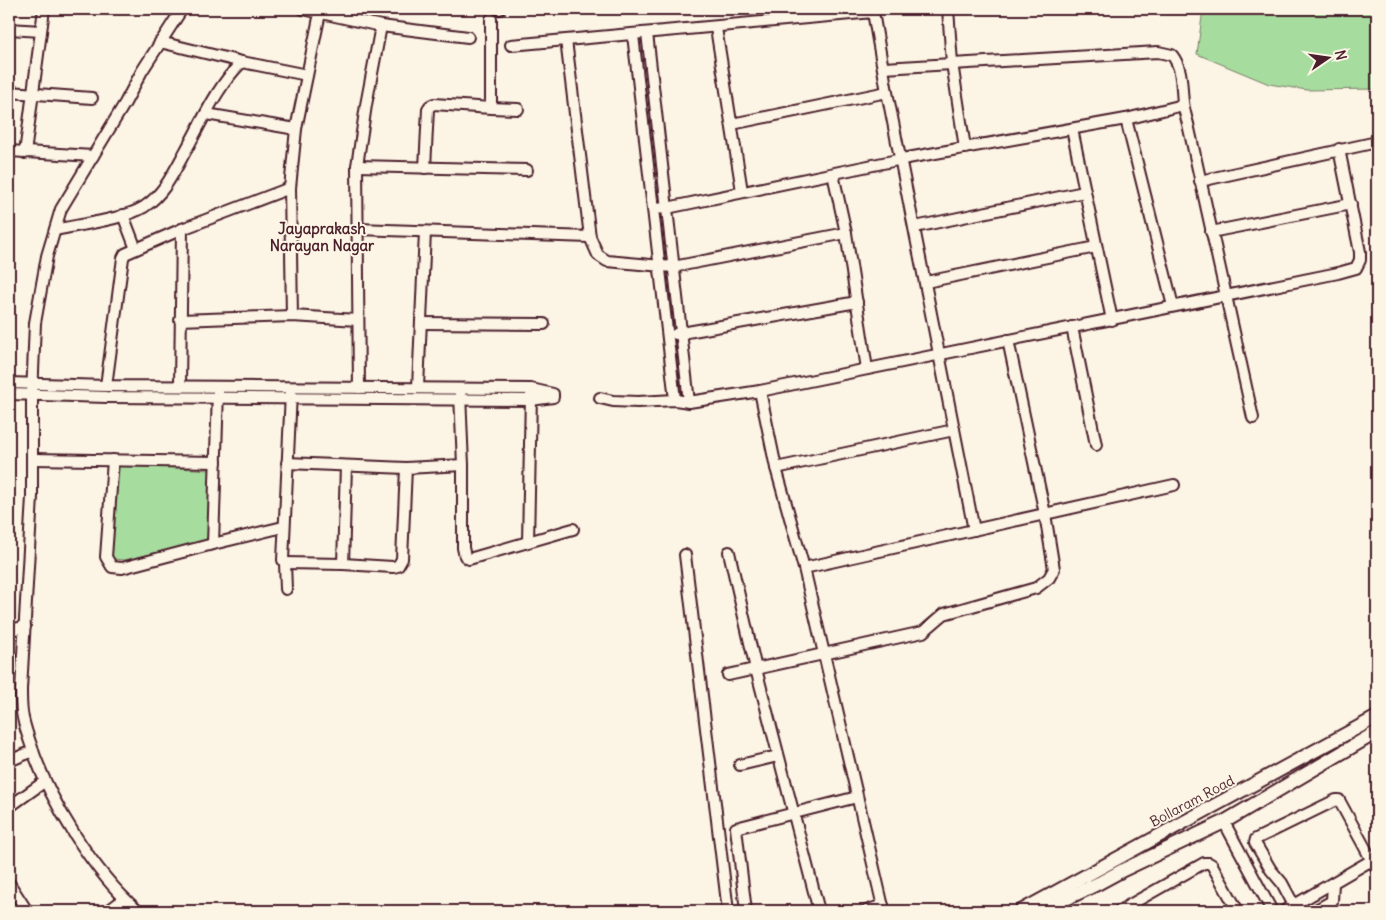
<svg xmlns="http://www.w3.org/2000/svg" width="1386" height="920" viewBox="0 0 1386 920" font-family="Delius,sans-serif">
  <style>
    .green { fill: #a7dc9f; stroke: #787e65 }
    .lines { fill: none; stroke-linecap: round; stroke-linejoin: round }
    .minor-casing { stroke: #4a1f2b; stroke-width: 14 }
    .major-casing { stroke: #4a1f2b; stroke-width: 16 }
    .minor { stroke: #fcf5e5; stroke-width: 10 }
    .major { stroke: #fcf5e5; stroke-width: 12 }
    .labels { text-anchor: middle; dominant-baseline: central; stroke-width: 4; stroke-linejoin: round; paint-order: stroke }
    .street-label { font-size: 14px; fill: #4a1f2b; stroke: #fcf5e5 }
    .neighbourhood-label { font-size: 15px; font-weight: bold; fill: #4a1f2b; stroke: #fcf5e5 }
  </style>
  <rect width="100%" height="100%" fill="#fcf5e5"/>
  <filter id="ink" filterUnits="userSpaceOnUse"><feTurbulence type="fractalNoise" baseFrequency=".02" numOctaves="2"/><feDisplacementMap in="SourceGraphic" scale="10" xChannelSelector="R" yChannelSelector="G"/><feConvolveMatrix kernelMatrix="1 2 1 2 8 2 1 2 1" color-interpolation-filters="sRGB"/></filter>
  <g filter="url(#ink)">
    <g class="green">
      <path d="M 1203,9 L 1377,9 L 1377,89 L 1307,90 L 1269,84 L 1197,54 Z"/>
      <path d="M 116,464 L 210,470 L 207,542 L 124,560 L 113,559 L 111,556 Z"/>
    </g>
    <g class="lines">
      <defs>
        <g id="minor">
          <path d="M 303,9 L 381,26 L 468,37"/>
          <path d="M 499,9 L 500,9"/>
          <path d="M 948,9 L 952,63 L 965,148"/>
          <path d="M 716,28 L 742,191"/>
          <path d="M 9,29 L 41,31"/>
          <path d="M 647,33 L 689,402"/>
          <path d="M 633,35 L 675,400"/>
          <path d="M 566,40 L 590,237 L 598,255 L 607,261 L 673,267 L 846,233"/>
          <path d="M 160,42 L 242,62 L 307,75"/>
          <path d="M 511,45 L 873,12 L 887,92 L 974,530"/>
          <path d="M 884,68 L 1158,52 L 1172,55 C 1183,69 1181,85 1183,102 C 1184,110 1186,117 1188,124 C 1210,222 1232,320 1253,418"/>
          <path d="M 9,92 L 92,98"/>
          <path d="M 491,108 L 518,109"/>
          <path d="M 206,114 L 296,129"/>
          <path d="M 1126,119 L 1173,306"/>
          <path d="M 732,124 L 887,92"/>
          <path d="M 1072,129 L 1112,320"/>
          <path d="M 9,151 L 93,156"/>
          <path d="M 25,153 L 44,9"/>
          <path d="M 357,166 L 527,170"/>
          <path d="M 425,168 L 428,109 L 430,106 L 434,104 L 491,108 L 491,19"/>
          <path d="M 833,174 L 846,233 L 867,369"/>
          <path d="M 1200,181 L 1377,142"/>
          <path d="M 653,209 L 667,208 L 902,159 L 1126,119 L 1183,105"/>
          <path d="M 123,215 L 136,249"/>
          <path d="M 915,227 L 1084,192"/>
          <path d="M 358,229 L 590,237"/>
          <path d="M 55,230 C 81,224 122,220 144,207 C 164,194 174,172 185,152 C 202,122 217,86 242,62"/>
          <path d="M 1211,232 L 1351,204"/>
          <path d="M 926,282 L 1096,247"/>
          <path d="M 292,316 L 290,188 L 296,129 L 320,13"/>
          <path d="M 180,320 L 292,316 L 358,320"/>
          <path d="M 421,323 L 544,324"/>
          <path d="M 1072,327 L 1096,445"/>
          <path d="M 676,334 L 857,302"/>
          <path d="M 9,383 L 106,386 L 531,389 L 553,394 L 553,397 L 531,400 L 106,397 L 9,394"/>
          <path d="M 106,386 L 123,258 L 125,254 L 182,229 L 290,188"/>
          <path d="M 180,386 L 182,229"/>
          <path d="M 418,387 L 425,232"/>
          <path d="M 359,388 L 357,166 L 366,105 L 381,26"/>
          <path d="M 760,391 L 776,468 L 804,568 L 884,911"/>
          <path d="M 460,394 L 463,465 L 463,548 L 465,556 L 469,559 L 573,529"/>
          <path d="M 600,398 L 613,401 L 638,402 L 675,400 L 689,402 L 760,391 L 1338,273 L 1356,268 L 1360,260 L 1360,252 L 1339,149"/>
          <path d="M 33,459 L 216,462"/>
          <path d="M 113,460 L 106,557 L 112,567 L 122,568 L 213,544 L 283,527"/>
          <path d="M 287,463 L 406,468 L 463,465"/>
          <path d="M 776,468 L 954,430"/>
          <path d="M 528,542 L 531,395"/>
          <path d="M 213,544 L 218,392"/>
          <path d="M 729,552 L 756,669 L 819,911"/>
          <path d="M 685,555 L 728,911"/>
          <path d="M 285,563 L 343,564 L 393,567 L 398,566 L 402,559 L 406,468"/>
          <path d="M 343,564 L 346,466"/>
          <path d="M 804,568 L 1174,485"/>
          <path d="M 286,589 L 285,563 L 283,560 L 291,393"/>
          <path d="M 9,630 L 25,627"/>
          <path d="M 728,675 L 923,632 L 944,614 L 1036,588 L 1049,578 L 1054,569 L 1045,514 L 1008,340"/>
          <path d="M 9,761 L 33,751"/>
          <path d="M 740,765 L 778,756"/>
          <path d="M 9,807 L 44,782"/>
          <path d="M 1224,822 L 1272,911"/>
          <path d="M 9,883 L 27,911"/>
          <path d="M 108,911 L 124,899"/>
          <path d="M 138,911 C 93,872 48,799 30,742 C 27,733 23,722 22,712 C 21,705 21,697 21,689 L 32,497 L 32,396 L 35,323 L 47,256 L 61,209 L 125,103 L 142,71 L 182,9"/>
          <path d="M 746,911 L 736,828 L 857,797"/>
          <path d="M 866,911 L 883,905"/>
          <path d="M 1119,911 L 1204,863 L 1209,863 L 1212,865 L 1238,911"/>
          <path d="M 1284,911 L 1372,860"/>
          <path d="M 1297,911 L 1282,883 L 1271,870 L 1255,843 L 1256,839 L 1336,800 L 1339,800 L 1377,870"/>
          <path d="M 1314,911 L 1332,901 L 1333,883"/>
        </g>
        <g id="major">
          <path d="M 1021,911 L 1377,717"/>
          <path d="M 1041,911 L 1099,883 L 1123,870 L 1224,822 L 1377,732"/>
        </g>
      </defs>
      <use href="#minor" class="minor-casing"/>
      <use href="#major" class="major-casing"/>
      <use href="#minor" class="minor"/>
      <use href="#major" class="major"/>
    </g>
  </g>
  <g class="labels">
    <g class="street-label">
      <text transform="translate(1192 801) rotate(-28)">Bollaram Road</text>
    </g>
    <g class="neighbourhood-label">
      <text x="322" y="228">Jayaprakash<tspan x="322" dy="17">Narayan Nagar</tspan></text>
    </g>
  </g>
  <rect width="1386" height="920" fill="none" stroke="#fcf5e5" stroke-width="30"/>
  <rect x="15" y="15" width="1356" height="890" fill="none" stroke="#4a1f2b" stroke-width="2" filter="url(#ink)"/>
  <g transform="translate(1328 58) rotate(77)" stroke="#fcf5e5" stroke-width="4" paint-order="stroke">
  <path d="M0-4L9 19L0 12L-9 19Z" fill="#4a1f2b"/>
  <text y="-8" font-size="14" font-weight="bold" text-anchor="middle" fill="#4a1f2b">N</text>
  </g>
</svg>
